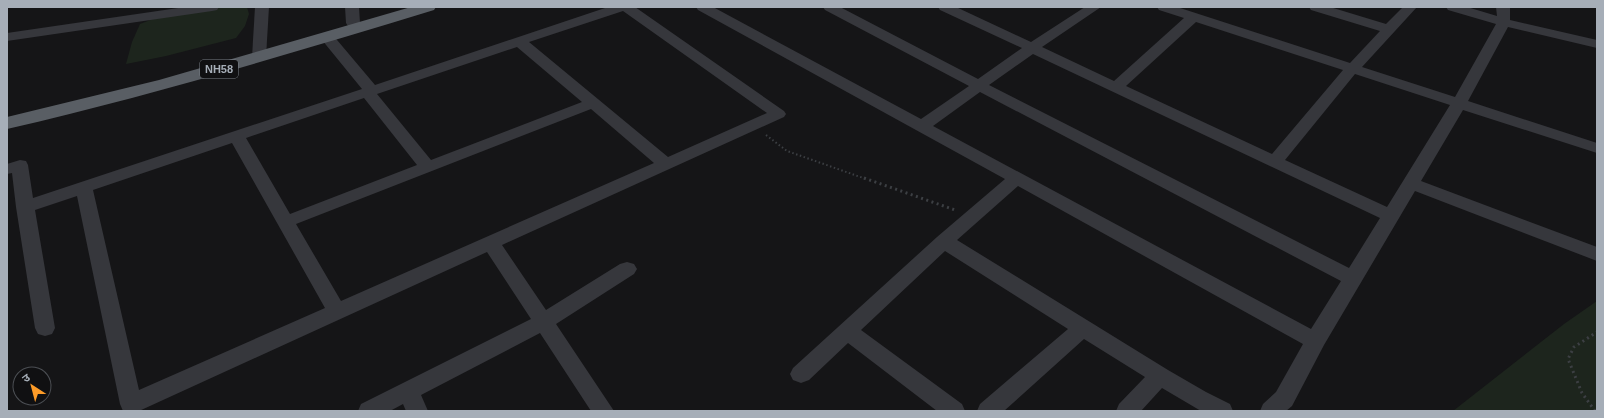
<svg xmlns="http://www.w3.org/2000/svg" width="1604" height="418" viewBox="0 0 1604 418" font-family="Arial,'Noto Sans Devanagari',sans-serif">
  <style>
    .green { fill: #1d251d }
    .lines { fill: none; stroke-linecap: round; stroke-linejoin: round }
    .path-far1 { stroke: #3c3f43; stroke-width: 2; stroke-dasharray: 1.5 2.5; stroke-linecap: butt }
    .path { stroke: #3c3f43; stroke-width: 3; stroke-dasharray: 2 3.5; stroke-linecap: butt }
    .minor { fill: #36373c; fill-rule: evenodd }
    .trunk { fill: #595e64; fill-rule: evenodd }
    .labels { text-anchor: middle; dominant-baseline: central; stroke-width: 3; stroke-linejoin: round; paint-order: stroke }
    .shield { fill: #101012; stroke: #797f86; stroke-width: 1 }
    .shield-label { font-size: 11px; font-weight: bold; fill: #a6aeb8 }
  </style>
  <rect width="100%" height="100%" fill="#151517"/>
  <g class="green">
    <path d="M 221,7 L 247,7 L 249,14 L 245,26 L 236,38 L 166,56 L 126,64 L 132,42 L 140,24 L 153,19 Z"/>
    <path d="M 1597,301 L 1597,411 L 1453,411 L 1564,324 Z"/>
  </g>
  <g class="lines">
    <path class="path-far1" d="M 766,135 L 787,151 L 866,179"/>
    <g class="path">
      <path d="M 864,178 L 955,210"/>
      <path d="M 1595,411 L 1582,393 L 1568,359 L 1574,347 L 1597,332"/>
    </g>
    <g class="minor">
      <path d="M 185,7 L 219,7 L 217,10 L 212,11 L 7,41 L 7,33 Z"/>
      <path d="M 255,7 L 269,7 L 266,57 L 264,60 L 259,61 L 254,60 L 252,57 Z"/>
      <path d="M 345,7 L 359,7 L 360,23 L 358,26 L 348,26 L 346,23 Z"/>
      <path d="M 608,7 L 635,7 L 784,111 L 786,114 L 784,117 L 502,245 L 546,310 L 620,264 L 627,262 L 634,264 L 637,269 L 634,274 L 556,324 L 614,411 L 591,411 L 540,333 L 421,395 L 428,411 L 406,411 L 403,404 L 390,411 L 358,411 L 361,404 L 531,319 L 487,252 L 139,411 L 123,411 L 120,404 L 77,196 L 35,210 L 55,328 L 52,334 L 45,336 L 38,334 L 35,328 L 16,207 L 12,173 L 7,174 L 7,164 L 20,160 L 26,161 L 28,165 L 33,198 L 362,89 L 322,40 L 320,37 L 322,34 L 327,33 L 332,34 L 375,85 ZM 623,11 L 767,113 L 668,157 L 529,42 ZM 517,47 L 582,102 L 431,160 L 377,94 ZM 364,98 L 417,165 L 290,214 L 246,138 ZM 591,109 L 654,163 L 341,301 L 296,224 ZM 232,143 L 325,308 L 139,390 L 93,190 Z"/>
      <path d="M 696,7 L 713,7 L 921,119 L 969,86 L 825,10 L 823,7 L 840,7 L 978,79 L 1022,48 L 940,10 L 938,7 L 956,7 L 1031,42 L 1085,7 L 1101,7 L 1042,47 L 1114,81 L 1184,18 L 1159,10 L 1157,7 L 1177,7 L 1350,63 L 1380,31 L 1311,10 L 1309,7 L 1330,7 L 1386,24 L 1403,7 L 1417,7 L 1362,67 L 1455,97 L 1496,24 L 1448,10 L 1446,7 L 1467,7 L 1497,16 L 1496,7 L 1510,7 L 1510,20 L 1597,40 L 1597,48 L 1508,27 L 1468,101 L 1597,143 L 1597,153 L 1463,110 L 1421,181 L 1597,247 L 1597,261 L 1415,191 L 1324,345 L 1292,406 L 1286,411 L 1260,411 L 1263,404 L 1276,392 L 1303,344 L 1018,186 L 957,240 L 1168,370 L 1206,392 L 1230,404 L 1233,411 L 1201,411 L 1162,388 L 1141,411 L 1116,411 L 1119,404 L 1145,377 L 1084,339 L 1004,411 L 977,411 L 980,404 L 1068,329 L 945,251 L 861,330 L 962,404 L 965,411 L 937,411 L 848,343 L 809,380 L 801,383 L 793,380 L 790,374 L 793,368 L 937,237 L 1005,179 L 698,10 ZM 1196,22 L 1343,70 L 1272,154 L 1126,86 ZM 1033,54 L 1380,218 L 1349,268 L 989,85 ZM 1355,74 L 1450,105 L 1387,207 L 1285,160 ZM 980,92 L 1341,281 L 1311,329 L 933,126 Z"/>
    </g>
    <path class="trunk" d="M 411,7 L 436,7 L 434,10 C 292,53 151,96 7,129 L 7,117 L 159,80 Z"/>
  </g>
  <g class="labels">
    <rect class="shield" x="200" y="60" width="38" height="18" rx="3"/>
    <g class="shield-label">
      <text x="219" y="69">NH58</text>
    </g>
  </g>
  <rect width="1604" height="418" fill="none" stroke="#a6aeb8" stroke-width="16"/>
  <g transform="translate(32 386) rotate(324)"><circle r="19" fill="#101012" stroke="#4c4f54"/>
  <path d="M0-3L7 15L0 10L-7 15Z" fill="#fc9b28"/>
  <text y="-6" font-size="11" font-weight="bold" text-anchor="middle" fill="#a6aeb8">उ</text>
  </g>
</svg>
